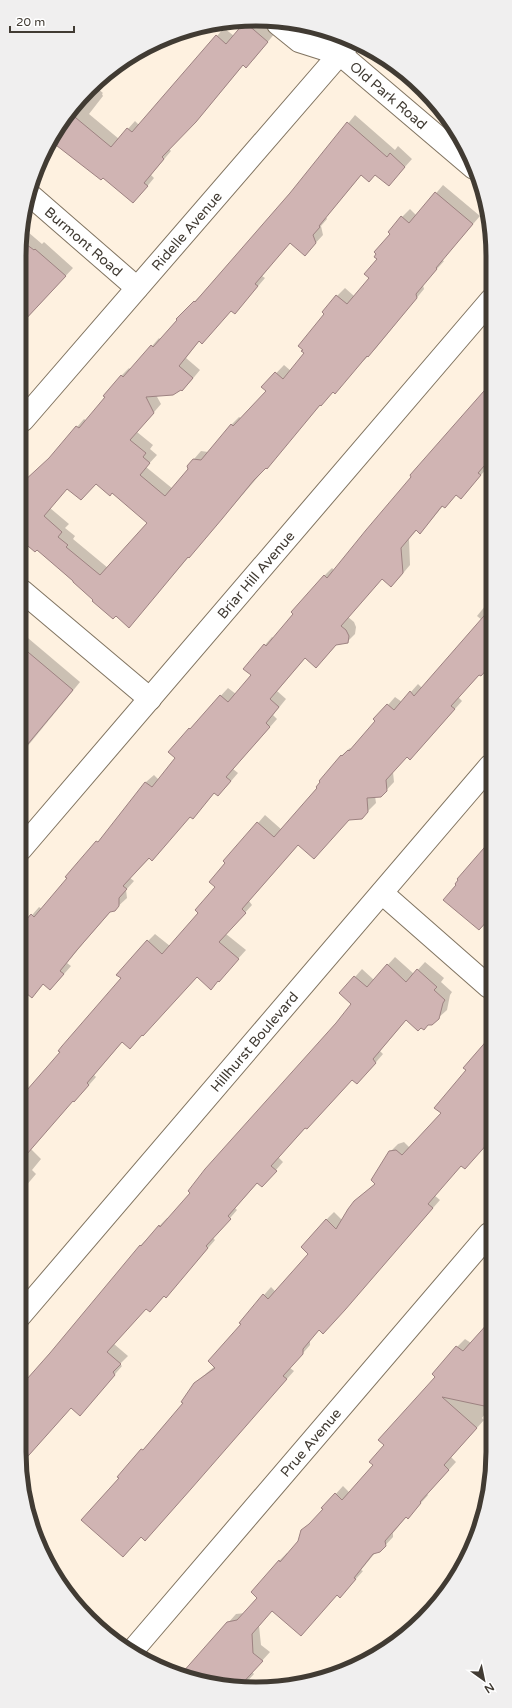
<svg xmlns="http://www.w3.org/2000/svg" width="512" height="1708" viewBox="0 0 512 1708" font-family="'Varela Round',sans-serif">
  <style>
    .shadow { fill: #0003; fill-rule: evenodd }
    .building { fill: #d0b4b3; stroke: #9d8281; fill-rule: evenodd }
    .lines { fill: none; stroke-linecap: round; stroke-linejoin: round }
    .minor-casing { stroke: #817461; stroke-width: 24 }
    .minor { stroke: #fff; stroke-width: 22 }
    .labels { text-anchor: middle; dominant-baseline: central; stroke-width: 4; stroke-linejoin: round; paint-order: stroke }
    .street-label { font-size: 14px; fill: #413b33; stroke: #fff }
    .rim { fill: none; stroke: #413b33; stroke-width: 5 }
  </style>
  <rect width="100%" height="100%" fill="#fef1e0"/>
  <g class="shadow">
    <path d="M 245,24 L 264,24 L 275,33 L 254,59 L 244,64 L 203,113 L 169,149 L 171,151 L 151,175 L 154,178 L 141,194 L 104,177 L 54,142 L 51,143 L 59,125 L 96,87 L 103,93 L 102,94 L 103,96 L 89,114 L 119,139 L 135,121 L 139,125 L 224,28 L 234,36 Z"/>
    <path d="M 355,115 L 395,150 L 398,146 L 412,159 L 396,177 L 376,174 L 362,174 L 326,217 L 327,219 L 321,226 L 323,235 L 312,247 L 290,242 L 262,276 L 265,278 L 242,305 L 232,310 L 200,340 L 186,358 L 200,370 L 190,382 L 182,390 L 181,389 L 156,395 L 161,404 L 137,432 L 153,445 L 150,449 L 157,455 L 146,467 L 173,489 L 189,469 L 194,459 L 201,451 L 208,452 L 232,424 L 239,417 L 241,418 L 267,391 L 263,387 L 284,365 L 291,371 L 305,353 L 325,314 L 323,312 L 337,296 L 345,288 L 354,296 L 370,278 L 391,234 L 402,217 L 410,209 L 417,216 L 443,185 L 480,216 L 442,260 L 444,261 L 423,285 L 424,289 L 376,348 L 321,404 L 129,626 L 94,600 L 37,549 L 22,541 L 22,491 L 77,427 L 84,419 L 87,421 L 121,376 L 129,368 L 131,370 L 159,338 L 161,340 L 178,320 L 177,319 L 202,294 L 291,193 ZM 96,483 L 112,492 L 148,522 L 108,568 L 73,539 L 75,536 L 65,528 L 69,524 L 50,508 L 67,488 Z"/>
    <path d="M 28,232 L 42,244 L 44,242 L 73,268 L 23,322 L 23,237 Z"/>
    <path d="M 491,379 L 491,458 L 485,464 L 488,467 L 461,498 L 457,494 L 443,506 L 427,525 L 417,530 L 409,539 L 410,565 L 399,578 L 382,578 L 348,617 L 354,622 L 356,627 L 355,634 L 347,642 L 337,644 L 316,667 L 305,658 L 277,691 L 286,699 L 273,715 L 277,719 L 233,769 L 238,773 L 226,787 L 215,792 L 200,810 L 191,816 L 130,878 L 134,881 L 126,890 L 127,898 L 114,910 L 111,911 L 85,941 L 67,963 L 71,966 L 58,981 L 50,989 L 44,983 L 32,996 L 28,994 L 21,1002 L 21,928 L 39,907 L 42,909 L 68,878 L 67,877 L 105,834 L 146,782 L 154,775 L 159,780 L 176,758 L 170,752 L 190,729 L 228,688 L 236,694 L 252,675 L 245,669 L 265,645 L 272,637 L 274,638 L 324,576 L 332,568 L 335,571 L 487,389 L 484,387 Z"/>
    <path d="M 490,600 L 490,668 L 487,672 L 486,670 L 480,674 L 458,697 L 462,701 L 418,751 L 407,756 L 393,772 L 394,782 L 381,796 L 375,796 L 376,803 L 361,818 L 349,819 L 298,845 L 249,901 L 252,905 L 226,934 L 246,950 L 219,980 L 198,976 L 142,1034 L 123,1041 L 94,1075 L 96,1077 L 82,1093 L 73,1100 L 31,1149 L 41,1159 L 32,1170 L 36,1174 L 20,1193 L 20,1099 L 61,1052 L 122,978 L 148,941 L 155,934 L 170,946 L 200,913 L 258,823 L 265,815 L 282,830 L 319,788 L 320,781 L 342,755 L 350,748 L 351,749 L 377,721 L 375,719 L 388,705 L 395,697 L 402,702 L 418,684 L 422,688 L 482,620 L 477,616 Z"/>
    <path d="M 22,633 L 80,682 L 22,753 Z"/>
    <path d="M 395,957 L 414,974 L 425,962 L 444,978 L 441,982 L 452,992 L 450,995 L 447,1010 L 438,1018 L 406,1020 L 380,1051 L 383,1054 L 365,1075 L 352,1079 L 278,1157 L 283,1162 L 269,1178 L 258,1182 L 235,1208 L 237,1210 L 213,1238 L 215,1240 L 173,1289 L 165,1295 L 150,1311 L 146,1308 L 114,1344 L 128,1356 L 120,1364 L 122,1366 L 87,1407 L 71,1407 L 19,1452 L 140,1246 L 167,1218 L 168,1219 L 337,1024 L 352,1004 L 355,977 L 362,969 L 374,980 Z"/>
    <path d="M 489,1040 L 489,1140 L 472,1160 L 462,1165 L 434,1195 L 440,1200 L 331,1325 L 320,1329 L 310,1340 L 310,1345 L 290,1368 L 294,1371 L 145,1540 L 119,1477 L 184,1403 L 195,1383 L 215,1366 L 264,1295 L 271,1287 L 276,1292 L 310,1254 L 326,1220 L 334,1212 L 342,1220 L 354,1202 L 376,1183 L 390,1152 L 398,1144 L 404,1142 L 410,1148 L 442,1113 L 467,1070 Z"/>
    <path d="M 489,1323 L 489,1409 L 482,1418 L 484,1420 L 451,1457 L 456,1462 L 427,1494 L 428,1495 L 415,1510 L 407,1516 L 393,1533 L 393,1537 L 380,1551 L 375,1553 L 361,1570 L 363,1571 L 347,1589 L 337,1594 L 272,1610 L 259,1626 L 261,1645 L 270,1652 L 252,1672 L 254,1674 L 241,1688 L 183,1673 L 236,1614 L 245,1613 L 259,1598 L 279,1561 L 287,1553 L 288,1554 L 299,1541 L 302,1531 L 316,1519 L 324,1509 L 323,1508 L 343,1486 L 350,1493 L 374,1465 L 385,1445 L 437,1377 L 457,1347 L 465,1339 L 471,1343 Z"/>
  </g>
  <g class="building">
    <path d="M 243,24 L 247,24 L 268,42 L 246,68 L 243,65 L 196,122 L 162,157 L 164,159 L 144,183 L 148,186 L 133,203 L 103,178 L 101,180 L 52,142 L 59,125 L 70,113 L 111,147 L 127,128 L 132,132 L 216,35 L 226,44 Z"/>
    <path d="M 347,122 L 387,157 L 390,153 L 405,167 L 389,186 L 375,175 L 369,182 L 361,175 L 319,226 L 320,227 L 313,235 L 316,243 L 305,256 L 290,243 L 255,284 L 258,286 L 235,314 L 231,311 L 202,344 L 199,341 L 179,366 L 193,378 L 182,391 L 181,390 L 173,395 L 146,397 L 154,413 L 130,440 L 146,453 L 143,457 L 150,463 L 140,475 L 165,496 L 188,469 L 187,466 L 193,459 L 201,460 L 231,424 L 233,426 L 266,391 L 261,387 L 275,372 L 283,379 L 304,353 L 301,351 L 303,350 L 298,346 L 324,314 L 322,312 L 336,295 L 347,304 L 369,278 L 364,274 L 377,259 L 374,257 L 376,254 L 374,252 L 390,234 L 388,232 L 401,216 L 409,223 L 435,192 L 473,224 L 436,268 L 437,269 L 416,294 L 417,298 L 368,357 L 367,356 L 335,394 L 333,392 L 321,406 L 320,405 L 267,469 L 266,468 L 254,480 L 222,519 L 189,558 L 188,557 L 129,628 L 116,616 L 113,619 L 92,601 L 93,600 L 73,582 L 73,581 L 37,550 L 35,552 L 22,541 L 23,482 L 49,458 L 76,426 L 79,428 L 105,397 L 103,396 L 121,375 L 123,377 L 151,345 L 153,347 L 177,320 L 176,319 L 194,301 L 195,302 L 290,193 ZM 96,484 L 110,496 L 112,493 L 147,523 L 100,575 L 66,547 L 68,545 L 58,537 L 62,532 L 44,516 L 67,489 L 81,500 Z"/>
    <path d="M 23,242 L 34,250 L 35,249 L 66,276 L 23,322 Z"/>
    <path d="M 491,383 L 491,458 L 478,473 L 481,475 L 461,499 L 456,495 L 445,508 L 442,506 L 420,534 L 416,530 L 401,548 L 403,573 L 391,587 L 382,579 L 341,626 L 346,630 L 349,636 L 348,643 L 336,645 L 316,668 L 305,658 L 270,699 L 279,707 L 266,723 L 270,727 L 226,777 L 231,781 L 218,796 L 214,793 L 193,819 L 190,817 L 152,861 L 149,858 L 123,886 L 127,889 L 119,898 L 119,906 L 115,911 L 110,912 L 77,950 L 60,971 L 64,974 L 50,990 L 43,984 L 32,998 L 21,989 L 21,926 L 31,914 L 34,917 L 67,878 L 65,877 L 96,841 L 98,842 L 145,782 L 152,787 L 175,758 L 168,752 L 189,728 L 190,729 L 220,695 L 228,702 L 251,675 L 243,669 L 264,644 L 266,646 L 293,614 L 291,612 L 324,575 L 327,578 L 366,530 L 411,477 L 410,475 Z"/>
    <path d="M 490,609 L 490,666 L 481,676 L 479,675 L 451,706 L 455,709 L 410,760 L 407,757 L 386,780 L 387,791 L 381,797 L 367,798 L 368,812 L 362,819 L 349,820 L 314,859 L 298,845 L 242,909 L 246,913 L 219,942 L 239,959 L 219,982 L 218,981 L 211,990 L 197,977 L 143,1036 L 142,1035 L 130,1049 L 122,1042 L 87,1083 L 89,1085 L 74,1102 L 73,1101 L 20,1162 L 20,1098 L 60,1052 L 58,1051 L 62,1046 L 121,978 L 116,975 L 147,940 L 162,954 L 198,913 L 195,910 L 215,887 L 209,882 L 225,863 L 223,861 L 257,822 L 274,837 L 317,788 L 316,787 L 320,782 L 319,781 L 341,755 L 342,756 L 348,750 L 349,751 L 375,721 L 373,719 L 387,704 L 394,710 L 410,691 L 414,696 Z"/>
    <path d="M 22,647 L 73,690 L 22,751 Z"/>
    <path d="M 490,841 L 490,918 L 479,930 L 443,900 L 456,885 L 455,884 L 458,880 L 457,879 Z"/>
    <path d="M 387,964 L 406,982 L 417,969 L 437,987 L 434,990 L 445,1000 L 443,1003 L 439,1019 L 432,1025 L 428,1025 L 424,1030 L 421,1028 L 418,1031 L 406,1020 L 373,1059 L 376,1063 L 357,1084 L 352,1080 L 307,1129 L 305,1128 L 271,1166 L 277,1171 L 262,1187 L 257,1183 L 228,1216 L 231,1219 L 206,1246 L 208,1248 L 166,1298 L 164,1296 L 150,1312 L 146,1309 L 107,1352 L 121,1364 L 113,1372 L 115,1375 L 80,1416 L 71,1408 L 21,1464 L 19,1452 L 19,1388 L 50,1353 L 140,1245 L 141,1246 L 159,1225 L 160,1227 L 190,1193 L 188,1191 L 205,1169 L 336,1023 L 351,1004 L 339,993 L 354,976 L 367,987 Z"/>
    <path d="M 489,1038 L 489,1142 L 465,1169 L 461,1166 L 428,1204 L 433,1208 L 345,1310 L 323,1334 L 319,1330 L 303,1349 L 303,1354 L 283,1376 L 287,1379 L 191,1489 L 145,1541 L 141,1537 L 123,1557 L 81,1520 L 119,1478 L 117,1477 L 141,1449 L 143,1450 L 183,1403 L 181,1402 L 194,1383 L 215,1368 L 208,1361 L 241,1324 L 239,1323 L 263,1294 L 268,1299 L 308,1254 L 301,1247 L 326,1219 L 336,1229 L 348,1209 L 354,1201 L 375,1184 L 371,1180 L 389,1151 L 396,1150 L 402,1155 L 441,1113 L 434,1108 L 466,1070 L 463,1068 Z"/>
    <path d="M 489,1322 L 489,1407 L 442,1397 L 477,1428 L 444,1465 L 449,1470 L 420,1502 L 421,1503 L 408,1519 L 406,1517 L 385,1541 L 386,1546 L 380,1552 L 373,1554 L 354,1578 L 356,1579 L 340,1598 L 337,1595 L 301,1636 L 272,1611 L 252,1634 L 253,1653 L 263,1661 L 238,1688 L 182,1673 L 227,1622 L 237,1620 L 257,1598 L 251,1592 L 279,1560 L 280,1562 L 298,1541 L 301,1530 L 309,1524 L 323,1509 L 321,1508 L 335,1493 L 342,1500 L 373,1465 L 369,1462 L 384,1445 L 378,1440 L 435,1377 L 432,1374 L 456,1346 L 463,1351 Z"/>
  </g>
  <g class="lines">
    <defs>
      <g id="minor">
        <path d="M 278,24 L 299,41 L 340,54"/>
        <path id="s1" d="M 330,34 L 340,54 L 474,168"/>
        <path id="s2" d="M 30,195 L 137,288"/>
        <path id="s3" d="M 23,420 L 350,42"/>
        <path d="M 22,591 L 150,699"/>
        <path id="s4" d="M 21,849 L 491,300"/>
        <path d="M 382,893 L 489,987"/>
        <path id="s5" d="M 19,1317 L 490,766"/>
        <path id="s6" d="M 133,1650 L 489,1234"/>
      </g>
    </defs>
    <use href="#minor" class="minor-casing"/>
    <use href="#minor" class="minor"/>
  </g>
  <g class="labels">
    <g class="street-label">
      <text stroke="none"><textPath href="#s1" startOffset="86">Old Park Road</textPath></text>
      <text stroke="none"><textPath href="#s3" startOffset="250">Ridelle Avenue</textPath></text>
      <text stroke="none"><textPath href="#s2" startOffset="71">Burmont Road</textPath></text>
      <text stroke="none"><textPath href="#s4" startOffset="361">Briar Hill Avenue</textPath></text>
      <text stroke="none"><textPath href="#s5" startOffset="362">Hillhurst Boulevard</textPath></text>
      <text stroke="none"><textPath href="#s6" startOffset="273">Prue Avenue</textPath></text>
    </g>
  </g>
  <path d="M0 0H512V1708H0ZM256 26H256A230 230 0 0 1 486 256V1452A230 230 0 0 1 256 1682H256A230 230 0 0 1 26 1452V256A230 230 0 0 1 256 26Z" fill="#f0efef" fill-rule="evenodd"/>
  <path class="rim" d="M256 26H256A230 230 0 0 1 486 256V1452A230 230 0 0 1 256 1682H256A230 230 0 0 1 26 1452V256A230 230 0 0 1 256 26Z"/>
  <g transform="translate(484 1680) rotate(147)" stroke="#ffffff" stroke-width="3" paint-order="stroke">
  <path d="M0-3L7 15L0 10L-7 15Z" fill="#413b33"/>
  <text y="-6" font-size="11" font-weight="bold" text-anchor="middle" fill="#413b33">N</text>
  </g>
  <path d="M10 26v6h64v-6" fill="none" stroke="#413b33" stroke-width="2"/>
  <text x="16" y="26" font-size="12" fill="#413b33" stroke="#ffffff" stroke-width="3" paint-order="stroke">20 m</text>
</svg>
